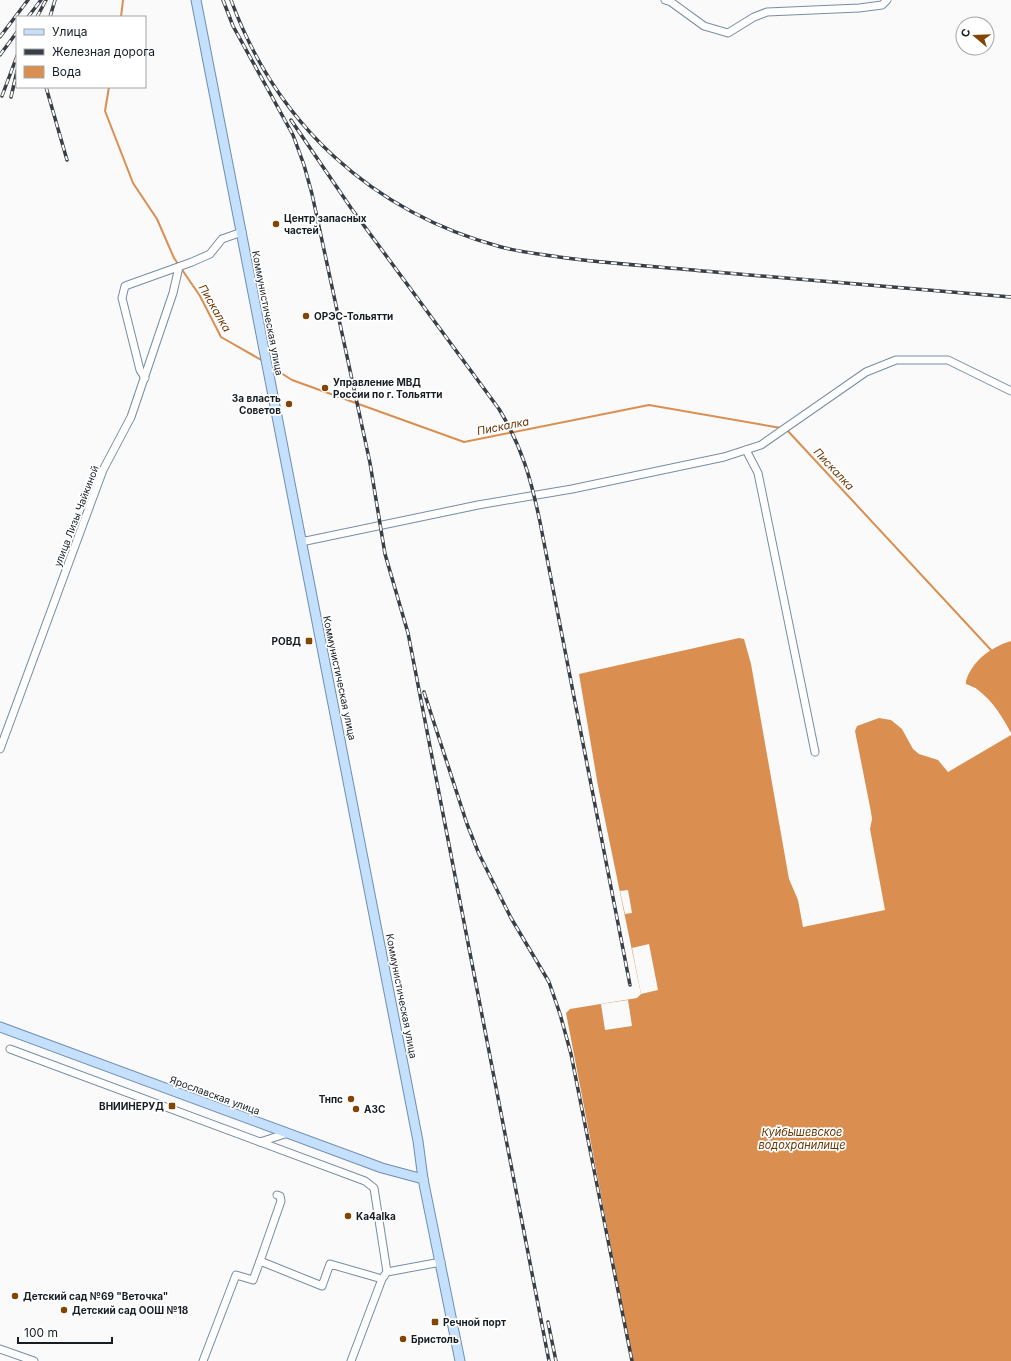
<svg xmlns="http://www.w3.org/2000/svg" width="1011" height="1361" viewBox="0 0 1011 1361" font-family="Inter,sans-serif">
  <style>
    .water { fill: #da8f51 }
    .pier { fill: #fafafa }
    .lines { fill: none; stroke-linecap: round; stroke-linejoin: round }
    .stream { stroke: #da8f51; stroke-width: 2 }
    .minor-casing { stroke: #788da2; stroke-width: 9 }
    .major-casing { stroke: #6d8eb1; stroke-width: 11 }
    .minor { stroke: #fff; stroke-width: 7 }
    .major { stroke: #c4e0fd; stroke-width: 9 }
    .rail-casing { stroke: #393f46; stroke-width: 3.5 }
    .rail { stroke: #fff; stroke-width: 2; stroke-dasharray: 6; stroke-linecap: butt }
    .poi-dot { fill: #834602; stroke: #fff; stroke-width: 1.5 }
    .labels { text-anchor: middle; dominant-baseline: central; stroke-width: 3.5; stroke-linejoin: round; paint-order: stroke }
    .poi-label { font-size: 10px; font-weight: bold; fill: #151d25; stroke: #fff; text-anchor: start }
    .street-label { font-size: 10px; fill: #151d25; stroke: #fff }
    .water-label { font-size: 11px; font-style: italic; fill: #673604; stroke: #fff }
  </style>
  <rect width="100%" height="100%" fill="#fafafa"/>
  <g class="water">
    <path d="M 739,638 L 744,639 L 751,664 L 789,879 L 798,900 L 803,927 L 885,910 L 870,829 L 872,819 L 871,812 L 855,731 L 857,726 L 879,718 L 891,720 L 902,729 L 913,749 L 919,754 L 938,760 L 948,772 L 1011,735 L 1011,1361 L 633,1361 L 566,1013 L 570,1009 L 637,998 L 641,994 L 598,786 L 579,674 Z"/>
    <path d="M 1011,641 L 1011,733 C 1003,718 993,701 978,690 C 975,687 970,686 966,684 L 966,681 C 972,661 991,647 1011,641 Z"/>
  </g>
  <g class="pier">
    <path d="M 628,890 L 632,913 L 625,914 L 620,891 Z"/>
    <path d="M 649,944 L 658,990 L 641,994 L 632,948 Z"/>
    <path d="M 628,1000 L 632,1026 L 605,1030 L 601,1004 Z"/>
  </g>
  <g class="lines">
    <g class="stream">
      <path d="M 121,17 L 123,0"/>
      <path d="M 109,87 L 105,111 L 133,183 L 157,219 L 174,258 L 200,296 L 221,337 L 263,361"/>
      <path d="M 270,366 L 292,380 L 464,442 L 649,405 L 781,428"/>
      <path d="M 787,430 L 991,650"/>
    </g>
    <defs>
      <g id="minor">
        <path d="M 665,0 L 671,2 L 704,26 L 728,33 L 754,17 L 767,12 L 859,8 L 882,5 L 887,0"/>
        <path d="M 145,378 L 140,370 L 122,298 L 125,286 L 192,262 L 210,254 L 222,239 L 242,232"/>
        <path d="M 746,450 L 758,473 L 815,752"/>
        <path d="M 301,542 L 478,505 L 572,489 L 724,457 L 761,445 L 866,372 L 896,360 L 948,360 L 1011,391"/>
        <path d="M 0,749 L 103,470 L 131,417 L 173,293 L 179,267"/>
        <path d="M 10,1049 L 365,1181 L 374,1188 L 387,1272"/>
        <path d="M 260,1142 L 288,1133"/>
        <path d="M 260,1261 L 281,1201 L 280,1196 L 277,1195"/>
        <path d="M 0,1349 L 34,1361"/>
        <path d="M 203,1361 L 236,1275 L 253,1280 L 260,1261 L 322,1286 L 330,1264 L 382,1279"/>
        <path d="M 351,1361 L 382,1279 L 387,1272 L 441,1262"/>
      </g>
      <g id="major">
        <path d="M 196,0 C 269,380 345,760 418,1141 L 423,1179 L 460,1361"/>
        <path d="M 0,1027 L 382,1168 L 423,1179"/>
      </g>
    </defs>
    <use href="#minor" class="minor-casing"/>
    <use href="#major" class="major-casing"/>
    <use href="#minor" class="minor"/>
    <use href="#major" class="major"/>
    <defs>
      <g id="rail">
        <path d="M 223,0 L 233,26 L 293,135 L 304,165 L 312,194 L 370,463 L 385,554 L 408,633 L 549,1361"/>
        <path d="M 231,0 C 277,125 372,212 501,247 C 520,252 540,254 559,257 C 611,264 663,267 715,272 C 814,280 912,289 1011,297"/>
        <path d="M 28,17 L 41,0"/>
        <path d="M 37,17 L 46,0"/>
        <path d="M 50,17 L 55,0"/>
        <path d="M 0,37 L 28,0"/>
        <path d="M 0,55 L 17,32"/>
        <path d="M 46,87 L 67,160"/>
        <path d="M 2,96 L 17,56"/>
        <path d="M 11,97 L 17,71"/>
        <path d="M 291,120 L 351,208 L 499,409 C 522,447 531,479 540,522 L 630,985"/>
        <path d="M 424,692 L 467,824 L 479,854 L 511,918 L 549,982 L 560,1014 L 571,1054 L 632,1361"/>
        <path d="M 548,1322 L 556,1361"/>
      </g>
    </defs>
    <use href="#rail" class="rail-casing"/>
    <use href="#rail" class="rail"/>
  </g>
  <g class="poi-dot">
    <circle cx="276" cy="224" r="4"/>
    <circle cx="306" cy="316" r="4"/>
    <circle cx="325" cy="388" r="4"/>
    <circle cx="289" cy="404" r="4"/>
    <rect x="305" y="637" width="8" height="8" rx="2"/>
    <circle cx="351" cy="1099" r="4"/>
    <rect x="168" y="1102" width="8" height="8" rx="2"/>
    <circle cx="356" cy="1109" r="4"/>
    <circle cx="348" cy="1216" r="4"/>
    <circle cx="15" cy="1296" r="4"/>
    <circle cx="64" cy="1310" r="4"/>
    <rect x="431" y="1318" width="8" height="8" rx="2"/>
    <circle cx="403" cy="1339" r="4"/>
  </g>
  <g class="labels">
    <g class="poi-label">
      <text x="284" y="218">Центр запасных<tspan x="284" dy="12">частей</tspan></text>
      <text x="314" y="316">ОРЭС-Тольятти</text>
      <text x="333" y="382">Управление МВД<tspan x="333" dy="12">России по г. Тольятти</tspan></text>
      <text x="281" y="398" text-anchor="end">За власть<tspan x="281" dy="12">Советов</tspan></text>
      <text x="301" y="641" text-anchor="end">РОВД</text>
      <text x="343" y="1099" text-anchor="end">Тнпс</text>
      <text x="164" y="1106" text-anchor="end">ВНИИНЕРУД</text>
      <text x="364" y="1109">АЗС</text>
      <text x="356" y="1216">Ka4alka</text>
      <text x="23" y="1296">Детский сад №69 "Веточка"</text>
      <text x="72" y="1310">Детский сад ООШ №18</text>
      <text x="443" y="1322">Речной порт</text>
      <text x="411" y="1339">Бристоль</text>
    </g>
    <g class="street-label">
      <text transform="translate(268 313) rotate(79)">Коммунистическая улица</text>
      <text transform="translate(76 516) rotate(-69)">улица Лизы Чайкиной</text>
      <text transform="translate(340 678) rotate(78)">Коммунистическая улица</text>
      <text transform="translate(402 996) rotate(79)">Коммунистическая улица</text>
      <text transform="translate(215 1095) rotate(20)">Ярославская улица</text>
    </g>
    <g class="water-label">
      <text transform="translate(215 308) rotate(60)">Пискалка</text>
      <text transform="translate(503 426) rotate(-11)">Пискалка</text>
      <text transform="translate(834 469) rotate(47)">Пискалка</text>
      <text x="802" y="1132">Куйбышевское<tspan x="802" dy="13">водохранилище</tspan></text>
    </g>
  </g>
  <rect x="16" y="16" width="130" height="72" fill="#ffffff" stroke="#a1a5a8"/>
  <rect x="24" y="29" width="20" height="6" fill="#c4e0fd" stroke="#a1a5a8"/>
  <text x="52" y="36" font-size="12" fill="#151d25">Улица</text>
  <rect x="24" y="49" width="20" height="6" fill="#393f46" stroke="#a1a5a8"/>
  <text x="52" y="56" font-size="12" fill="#151d25">Железная дорога</text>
  <rect x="24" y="66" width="20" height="12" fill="#da8f51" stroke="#a1a5a8"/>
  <text x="52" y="76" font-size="12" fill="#151d25">Вода</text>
  <g transform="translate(975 36) rotate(289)"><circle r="19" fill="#ffffff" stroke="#a1a5a8"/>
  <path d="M0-3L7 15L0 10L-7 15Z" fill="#834602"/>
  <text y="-6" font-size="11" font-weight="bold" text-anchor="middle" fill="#151d25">С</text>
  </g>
  <path d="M18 1337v6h94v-6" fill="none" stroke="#151d25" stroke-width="2"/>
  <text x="24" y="1337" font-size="12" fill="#151d25" stroke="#ffffff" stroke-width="3" paint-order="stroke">100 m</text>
</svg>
